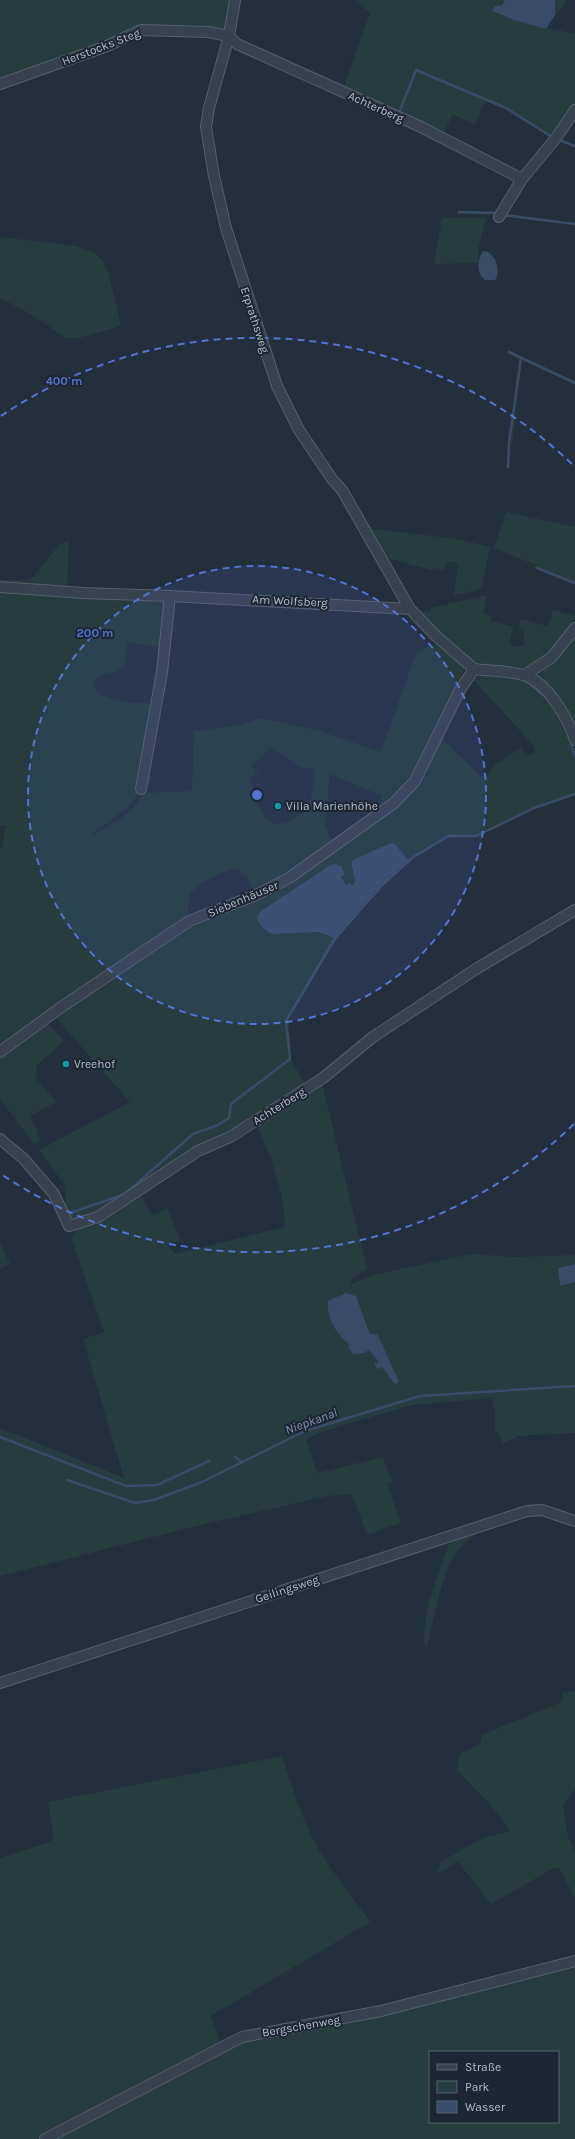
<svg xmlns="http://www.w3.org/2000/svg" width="575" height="2139" viewBox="0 0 575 2139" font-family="Karla,sans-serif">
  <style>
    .green { fill: #263c3f; fill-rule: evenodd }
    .water { fill: #394c67 }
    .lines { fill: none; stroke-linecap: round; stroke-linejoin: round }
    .stream { stroke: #394c67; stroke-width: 2.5 }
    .minor-casing { stroke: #565f6c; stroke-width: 12 }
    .minor { stroke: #38414e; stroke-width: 10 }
    .ring { fill: none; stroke: #5274d3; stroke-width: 2; stroke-dasharray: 7 5 }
    .culture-dot { fill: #0f9aa8; stroke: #1d2633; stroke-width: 1.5 }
    .labels { text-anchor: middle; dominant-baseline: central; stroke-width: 4; stroke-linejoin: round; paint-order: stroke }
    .street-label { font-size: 12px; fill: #b4bcc9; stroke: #1d2633 }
    .poi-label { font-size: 12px; fill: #b4bcc9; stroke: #1d2633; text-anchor: start }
    .water-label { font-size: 13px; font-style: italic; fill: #7c92b1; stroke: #1d2633 }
    .centre { fill: #5274d3; stroke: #1d2633; stroke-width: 2 }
    .ring-label { font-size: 12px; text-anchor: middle; font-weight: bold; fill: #5274d3; stroke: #1d2633; stroke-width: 4; stroke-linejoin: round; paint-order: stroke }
  </style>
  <rect width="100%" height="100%" fill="#242f3e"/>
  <g class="green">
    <path d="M 0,0 L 233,0 L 227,34 L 142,28 L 99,47 L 0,80 Z"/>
    <path d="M 354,0 L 505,0 L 499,7 L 514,20 L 575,34 L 575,104 L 553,137 L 506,108 L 486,100 L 475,125 L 453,114 L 443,134 L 343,89 L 370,13 Z"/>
    <path d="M 555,0 L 567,0 L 553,19 L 555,15 Z"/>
    <path d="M 458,211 L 499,213 L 498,215 L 458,214 Z"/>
    <path d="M 502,214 L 575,223 L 575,225 L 501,216 Z"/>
    <path d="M 442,218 L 486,218 L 479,246 L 478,263 L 434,264 Z"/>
    <path d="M 0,237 L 76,246 L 94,253 L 102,260 L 108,271 L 121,326 L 79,338 L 66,338 L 31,314 L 0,298 Z"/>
    <path d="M 508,351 L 575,381 L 575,385 L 522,360 L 509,469 L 506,468 L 519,359 L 507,353 Z"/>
    <path d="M 506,512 L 575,527 L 575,585 L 534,568 L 536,565 L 494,548 Z"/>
    <path d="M 366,528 L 458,539 L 490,547 L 482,585 L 477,590 L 454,595 L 458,563 L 446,561 L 444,570 L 436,568 L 432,570 L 382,557 Z"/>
    <path d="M 69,541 L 67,589 L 0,583 L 0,580 L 27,580 L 32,578 L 60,544 Z"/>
    <path d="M 0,588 L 168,597 L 162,648 L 127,642 C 126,649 127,661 123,667 C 117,674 105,673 97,677 C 95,679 93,683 94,685 C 100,704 138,702 154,704 L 137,796 L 126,809 L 93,833 L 94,835 C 112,823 134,814 142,793 L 192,791 L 194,731 L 240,725 L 261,718 L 317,730 L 381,752 L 413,661 L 418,651 L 438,642 L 465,665 C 462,679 455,692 450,705 C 432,746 412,782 377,810 L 382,796 L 330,774 L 325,825 L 332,842 L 288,874 L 253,893 L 247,876 L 242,875 L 237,869 C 229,869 224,872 217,875 C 197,885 183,892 190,917 L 179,920 L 166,932 L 0,1048 L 0,849 L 2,848 L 6,825 L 0,825 ZM 271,747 L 301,767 L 315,770 L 310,806 C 306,812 299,815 293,819 C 263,838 256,797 249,778 L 259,774 L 251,766 Z"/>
    <path d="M 487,595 L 483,613 L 491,616 L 491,621 L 514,627 C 511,635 507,642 515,647 L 524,646 C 526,640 522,636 524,630 L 519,628 L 521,619 L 548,626 L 553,610 L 575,616 L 575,618 L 562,640 L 542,661 L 518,671 L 476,666 L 419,615 L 420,610 L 431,612 L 431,608 Z"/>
    <path d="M 575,636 L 575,732 L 536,677 L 559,657 Z"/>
    <path d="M 486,676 L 526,679 L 546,696 L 566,724 L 575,754 L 575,795 L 534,809 L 477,837 L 448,838 L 413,858 L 365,905 L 336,940 L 288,1020 L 292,1062 L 307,1086 L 92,1218 L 69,1222 L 62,1204 L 66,1202 L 64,1184 L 39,1150 L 130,1102 L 56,1018 L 183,928 L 256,898 L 385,813 L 414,790 L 428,773 L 426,762 L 440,737 L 485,780 L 495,765 L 522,747 L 526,756 L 535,753 L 533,745 L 472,678 ZM 408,860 L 381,884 L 334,938 L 318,932 L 268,932 L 341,866 L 341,877 L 346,885 L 350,883 L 353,886 L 355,880 L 351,866 Z"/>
    <path d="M 48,1024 L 64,1041 L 37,1065 L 35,1077 L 56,1102 L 30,1116 L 38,1133 L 37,1135 L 41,1139 L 35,1145 L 0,1099 L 0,1058 Z"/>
    <path d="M 322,1083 L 367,1269 L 353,1278 L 350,1285 L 373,1275 L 471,1254 L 515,1257 L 575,1255 L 575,1264 L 558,1268 L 560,1286 L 575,1282 L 575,1433 L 516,1436 L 516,1438 L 503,1443 L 499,1434 L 495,1429 L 495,1410 L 492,1398 L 412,1405 L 324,1431 L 306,1439 L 317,1473 L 383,1457 L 392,1482 L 387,1484 L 401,1523 L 367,1535 L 352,1494 L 327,1496 L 205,1524 L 0,1576 L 0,1428 L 124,1478 L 83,1339 L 104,1332 L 71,1237 L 75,1234 L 73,1228 L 141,1191 L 151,1215 L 168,1209 L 181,1241 L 167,1244 L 175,1254 L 285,1227 C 285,1191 270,1157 257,1124 ZM 356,1296 L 370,1334 L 395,1383 L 369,1350 L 348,1347 Z"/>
    <path d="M 1,1245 L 10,1264 L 0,1269 L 0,1246 Z"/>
    <path d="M 485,1528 C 476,1535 465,1542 458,1550 C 442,1570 433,1624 426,1650 C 418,1620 440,1569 451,1539 Z"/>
    <path d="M 575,1691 L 575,1788 L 563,1805 L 568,1837 L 575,1851 L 575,1898 L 559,1868 L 554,1868 L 491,1904 L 458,1862 L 437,1874 L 441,1862 L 468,1846 L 489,1836 L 511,1831 L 488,1802 L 457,1770 L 460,1754 L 480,1744 L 482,1735 L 561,1702 L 563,1692 Z"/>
    <path d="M 282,1756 C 291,1781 298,1807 309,1831 C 323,1863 351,1892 370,1922 L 211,2016 L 221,2044 L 37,2139 L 0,2139 L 0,1858 L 50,1842 L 54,1837 L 48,1802 Z"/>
    <path d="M 575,1964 L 575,2139 L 51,2139 L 243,2040 ZM 430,2052 L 558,2052 L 558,2122 L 430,2122 Z"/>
  </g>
  <g class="water">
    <path d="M 505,0 L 555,0 L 555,15 L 546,29 L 514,20 L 492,11 L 495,6 L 502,5 Z"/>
    <path d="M 483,251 C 496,252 501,270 495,280 L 485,280 C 476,273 477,260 483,251 Z"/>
    <path d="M 391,843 L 395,844 L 408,860 L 381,884 L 334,938 L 318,932 L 273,934 C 266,932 258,924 257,917 L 261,911 L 331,865 L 335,864 L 341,866 L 345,874 L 341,877 L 346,885 L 350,883 L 353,886 L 355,880 L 351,863 L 355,859 Z"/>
    <path d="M 575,1264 L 575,1282 L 560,1286 L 558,1268 Z"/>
    <path d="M 346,1293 L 356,1296 L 370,1334 L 378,1335 L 399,1382 L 395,1384 L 382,1367 L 377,1369 L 374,1364 L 379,1362 L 369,1350 L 364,1353 L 353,1354 L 348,1347 L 349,1344 C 336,1334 326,1317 328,1301 Z"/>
  </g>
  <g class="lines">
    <g class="stream">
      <path d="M 399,113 L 416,70 L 506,108 L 552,137"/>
      <path d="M 559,140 L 575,146"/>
      <path d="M 459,212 L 498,213"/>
      <path d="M 503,215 L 575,224"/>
      <path d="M 509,352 L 575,383"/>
      <path d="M 508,467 L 509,442 L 521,358"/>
      <path d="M 537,568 L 575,583"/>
      <path d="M 529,683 L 542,694"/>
      <path d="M 570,740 L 575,756"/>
      <path d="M 67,1214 L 125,1194 L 193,1134 L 218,1125 L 229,1118 L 231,1104 L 290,1059 L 286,1021 L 334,940 L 382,885 L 412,858 L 448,836 L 476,836 L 534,808 L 575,794"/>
      <path d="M 0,1437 L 126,1486 L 157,1485 L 209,1461"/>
      <path d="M 235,1457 L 242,1462"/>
      <path d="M 67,1480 L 135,1503 L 154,1500 L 202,1482 L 305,1431 L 420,1396 L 575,1386"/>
    </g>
    <defs>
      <g id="minor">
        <path d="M 235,0 L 229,36 L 209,108 L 206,127 L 214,176 L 226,228 L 277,386 L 299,430 L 332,479 L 342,490 L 410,609 L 436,636 L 474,669"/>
        <path d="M 0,84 L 107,46 L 141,30 L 208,32 L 229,36 L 237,44 L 421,127 L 522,179"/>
        <path d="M 499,217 L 522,179 L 556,138 L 575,110"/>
        <path d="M 0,587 L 83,593 L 170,596 L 410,609"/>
        <path d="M 474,669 C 487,671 515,671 526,676 C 548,684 568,718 575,740"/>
        <path d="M 525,675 L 552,657 L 575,628"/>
        <path d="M 141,789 L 162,672 L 170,596"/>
        <path d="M 0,1052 L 60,1008 L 189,921 L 256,895 L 289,878 L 394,803 L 415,781 L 460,690 L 474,669"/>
        <path d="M 0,1139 L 24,1159 L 54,1194 L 69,1226 L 98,1217 L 198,1151 L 230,1137 L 323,1078 L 373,1037 L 476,969 L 575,910"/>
        <path d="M 0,1683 L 527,1511 L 542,1510 L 575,1521"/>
        <path d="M 45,2139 L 242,2037 L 381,2011 L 575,1961"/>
      </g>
    </defs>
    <use href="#minor" class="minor-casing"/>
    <use href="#minor" class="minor"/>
  </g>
  <circle cx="257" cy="795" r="229" fill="#5274d3" fill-opacity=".12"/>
  <g class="ring">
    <circle cx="257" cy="795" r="229"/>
    <path d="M574 1124A457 457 0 0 1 1 1174M1 416A457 457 0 0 1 574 466"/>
  </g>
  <g class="culture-dot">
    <circle cx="278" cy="806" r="4"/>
    <circle cx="66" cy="1064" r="4"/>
  </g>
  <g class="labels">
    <g class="street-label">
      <text transform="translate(101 47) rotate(-21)">Herstocks Steg</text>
      <text transform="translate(376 107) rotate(24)">Achterberg</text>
      <text transform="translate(255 320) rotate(72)">Erprathsweg</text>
      <text transform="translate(290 601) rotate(3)">Am Wolfsberg</text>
      <text transform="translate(243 899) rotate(-23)">Siebenhäuser</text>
      <text transform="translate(279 1106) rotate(-32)">Achterberg</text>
      <text transform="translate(287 1589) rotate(-18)">Geilingsweg</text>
      <text transform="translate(301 2026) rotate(-10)">Bergschenweg</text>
    </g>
    <g class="poi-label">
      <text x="286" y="806">Villa Marienhöhe</text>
      <text x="74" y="1064">Vreehof</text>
    </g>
    <g class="water-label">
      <text transform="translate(311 1421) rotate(-20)">Niepkanal</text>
    </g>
  </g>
  <circle cx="257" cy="795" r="6" class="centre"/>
  <g class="ring-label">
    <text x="64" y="385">400 m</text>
    <text x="95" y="637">200 m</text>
  </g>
  <rect x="429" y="2051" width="130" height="72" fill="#1d2633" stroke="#59626f"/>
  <rect x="437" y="2064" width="20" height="6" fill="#38414e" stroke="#59626f"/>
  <text x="465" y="2071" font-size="12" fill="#b4bcc9">Straße</text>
  <rect x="437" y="2081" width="20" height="12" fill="#263c3f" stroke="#59626f"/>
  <text x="465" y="2091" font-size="12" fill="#b4bcc9">Park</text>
  <rect x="437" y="2101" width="20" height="12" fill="#394c67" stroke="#59626f"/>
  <text x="465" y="2111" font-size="12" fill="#b4bcc9">Wasser</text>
</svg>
